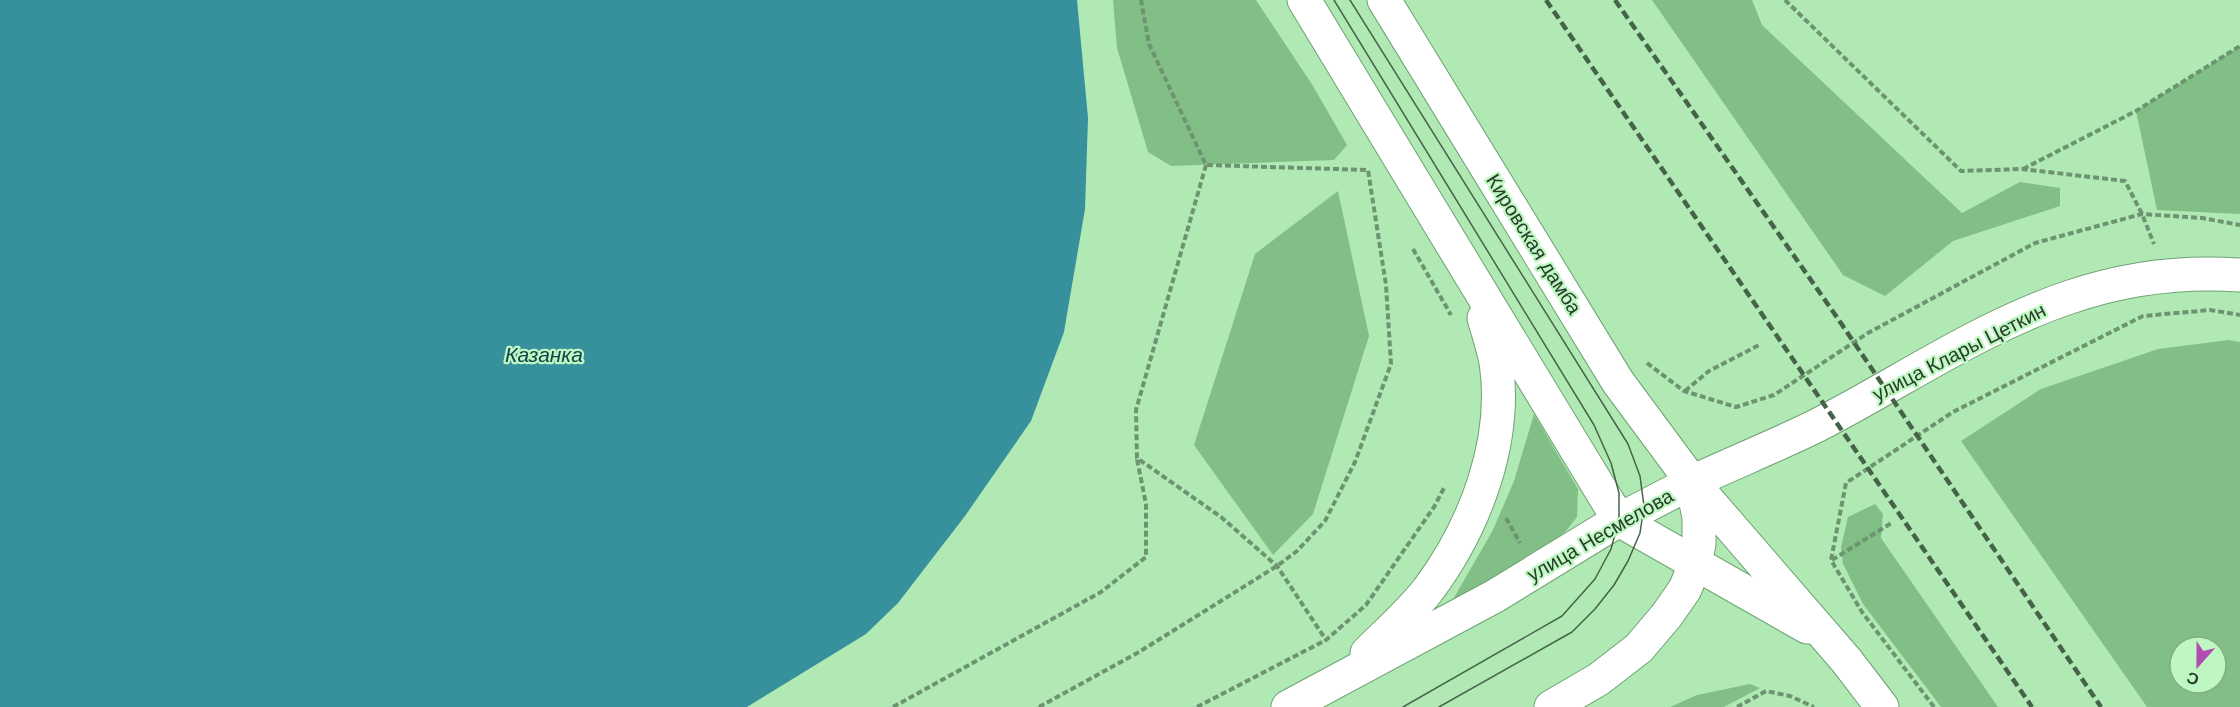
<svg xmlns="http://www.w3.org/2000/svg" width="2240" height="707" viewBox="0 0 2240 707" font-family="Helvetica,sans-serif">
  <style>
    .green { fill: #81bf87; fill-rule: evenodd }
    .water { fill: #37919c }
    .lines { fill: none; stroke-linecap: round; stroke-linejoin: round }
    .secondary-casing { stroke: #6da272; stroke-width: 35 }
    .primary-casing { stroke: #6da272; stroke-width: 35 }
    .path { stroke: #6d9470; stroke-width: 4; stroke-dasharray: 6 3; stroke-linecap: butt }
    .secondary { stroke: #fff; stroke-width: 33 }
    .primary { stroke: #fff; stroke-width: 33 }
    .tram { stroke: #456348; stroke-width: 1.5 }
    .rail { stroke: #456348; stroke-width: 4.5; stroke-dasharray: 9 4.5; stroke-linecap: butt }
    .labels { text-anchor: middle; dominant-baseline: central; stroke-width: 4.5; stroke-linejoin: round; paint-order: stroke }
    .street-label { font-size: 20px; fill: #273d29; stroke: #bef7c2 }
    .water-label { font-size: 21px; font-style: italic; fill: #0e444b; stroke: #bef7c2 }
  </style>
  <rect width="100%" height="100%" fill="#b1e9b5"/>
  <g class="green">
    <path d="M 1113,0 L 1256,0 L 1313,86 L 1347,145 L 1334,160 L 1171,166 L 1148,152 L 1117,48 Z"/>
    <path d="M 1652,0 L 1752,0 L 1762,25 L 1962,213 L 2020,182 L 2060,188 L 2060,206 L 1953,241 L 1885,296 L 1843,275 Z"/>
    <path d="M 2240,46 L 2240,214 L 2157,210 L 2136,111 Z"/>
    <path d="M 1338,191 L 1369,336 L 1313,514 L 1273,555 L 1194,445 L 1255,254 Z"/>
    <path d="M 2229,340 L 2240,342 L 2240,707 L 2147,707 L 1961,441 L 2041,389 L 2158,349 ZM 2180,647 L 2216,647 L 2216,683 L 2180,683 Z"/>
    <path d="M 1534,414 L 1578,489 L 1577,517 L 1566,531 L 1551,543 L 1452,601 L 1493,530 L 1514,481 Z"/>
    <path d="M 1875,504 L 1883,514 L 1881,538 L 1998,707 L 1941,707 L 1863,604 L 1843,564 L 1841,547 L 1848,517 Z"/>
    <path d="M 1750,684 L 1760,688 L 1724,707 L 1670,707 L 1697,695 Z"/>
  </g>
  <path class="water" d="M 0,0 L 1077,0 L 1088,118 L 1085,209 L 1064,332 L 1031,421 L 965,516 L 898,603 L 866,634 L 747,707 L 0,707 Z"/>
  <g class="lines">
    <defs>
      <g id="secondary">
        <path d="M 1619,520 L 1807,627"/>
        <path d="M 1882,707 L 1846,660 L 1692,482 C 1733,463 1775,446 1816,426 C 1900,383 1980,327 2070,297 C 2125,278 2182,271 2240,275"/>
      </g>
      <g id="primary">
        <path d="M 1304,0 L 1619,520"/>
        <path d="M 1384,0 L 1618,382 L 1692,482 L 1699,518 L 1699,544 L 1695,565 L 1685,589 L 1667,615 L 1639,648 L 1599,679 L 1551,707"/>
        <path d="M 1367,653 C 1387,633 1410,613 1428,590 C 1475,527 1508,441 1496,362 C 1493,347 1488,332 1484,318"/>
        <path d="M 1288,707 L 1495,596 L 1619,520 L 1692,482"/>
      </g>
    </defs>
    <use href="#secondary" class="secondary-casing"/>
    <use href="#primary" class="primary-casing"/>
    <g class="path">
      <path d="M 1785,0 L 1961,171 L 2022,169 L 2125,181 L 2142,214 L 2154,244"/>
      <path d="M 1206,165 L 1136,410 L 1137,458 L 1221,517 L 1277,566 L 1326,640"/>
      <path d="M 2023,169 L 2136,111 L 2240,46"/>
      <path d="M 1413,249 L 1451,315"/>
      <path d="M 1647,363 L 1684,391 L 1736,407 L 1774,395 L 1868,333 L 2035,243 L 2142,214 L 2202,218 L 2240,225"/>
      <path d="M 1685,391 L 1709,371 L 1761,344"/>
      <path d="M 1506,518 L 1520,543"/>
      <path d="M 1832,560 L 1893,522"/>
      <path d="M 893,707 L 1101,592 L 1146,557 L 1146,504 L 1137,459"/>
      <path d="M 1039,707 L 1139,652 L 1277,566 L 1297,551 L 1325,521 L 1355,462 L 1391,364 L 1386,285 L 1368,170 L 1206,165 L 1149,44 L 1141,0"/>
      <path d="M 1197,707 L 1326,640 L 1366,605 L 1434,507 L 1445,486"/>
      <path d="M 1737,707 L 1766,691 L 1790,696 L 1814,707"/>
      <path d="M 1934,707 L 1862,612 L 1831,560 L 1846,483 L 1953,412 L 2143,316 L 2210,310 L 2240,315"/>
    </g>
    <use href="#secondary" class="secondary"/>
    <use href="#primary" class="primary"/>
    <g class="tram">
      <path d="M 1334,0 L 1594,425 L 1611,463 L 1619,493 L 1619,520 L 1611,549 L 1595,579 L 1562,616 L 1403,707"/>
      <path d="M 1350,0 L 1628,444 L 1640,476 L 1644,506 L 1640,533 L 1628,561 L 1614,585 L 1595,609 L 1572,632 L 1439,707"/>
    </g>
    <g class="rail">
      <path d="M 1546,0 L 2032,707"/>
      <path d="M 1615,0 L 1834,313 L 2101,707"/>
    </g>
  </g>
  <g class="labels">
    <g class="street-label">
      <text transform="translate(1534 244) rotate(58)">Кировская дамба</text>
      <text transform="translate(1959 352) rotate(-27)">улица Клары Цеткин</text>
      <text transform="translate(1600 535) rotate(-30)">улица Несмелова</text>
    </g>
    <g class="water-label">
      <text x="544" y="354">Казанка</text>
    </g>
  </g>
  <g transform="translate(2198 665) rotate(201)"><circle r="28" fill="#bef7c2" stroke="#82ad85" stroke-width="1.5"/>
  <path d="M0-4.5L10 22L0 15L-10 22Z" fill="#b04cb2"/>
  <text y="-9" font-size="16" font-weight="bold" text-anchor="middle" fill="#273d29">С</text>
  </g>
</svg>
